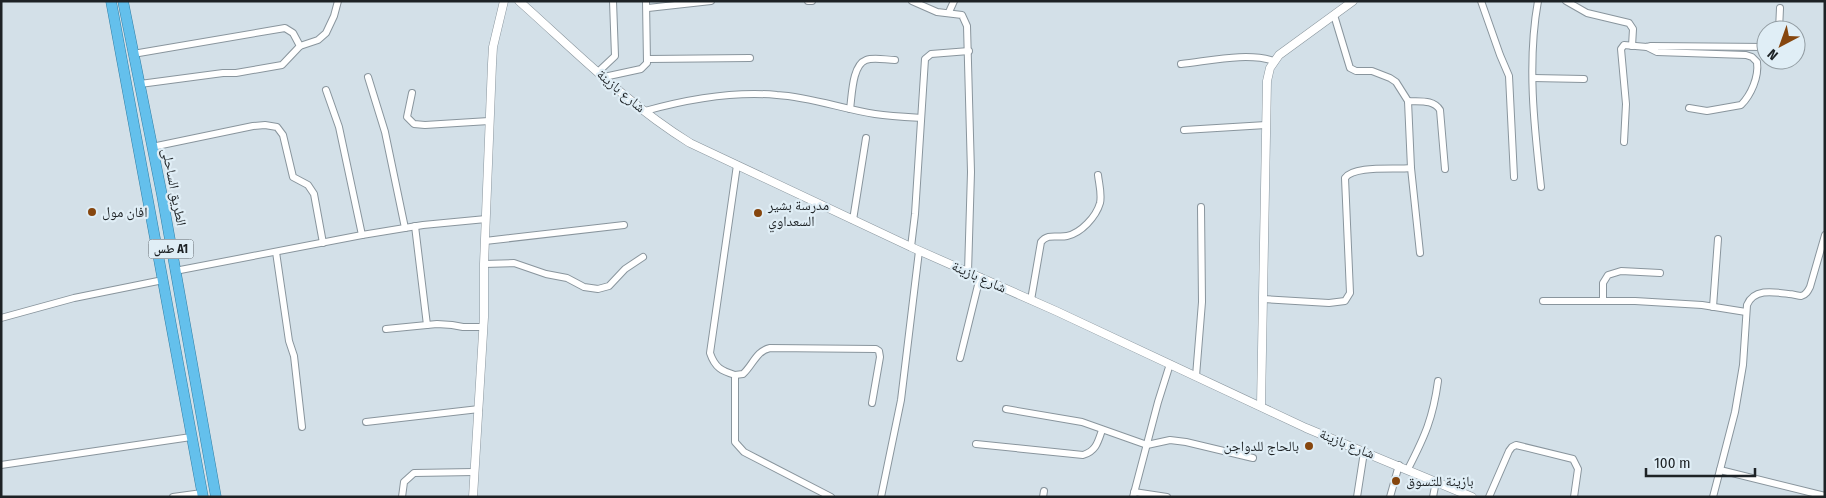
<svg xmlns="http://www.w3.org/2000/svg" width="1826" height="498" viewBox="0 0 1826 498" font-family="'Fira Sans Condensed','Noto Naskh Arabic',sans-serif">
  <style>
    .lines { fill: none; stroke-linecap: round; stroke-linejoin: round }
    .minor-casing { stroke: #89959d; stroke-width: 8 }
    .tertiary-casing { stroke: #89959d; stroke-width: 9 }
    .trunk-casing { stroke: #327ea4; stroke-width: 11 }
    .minor { stroke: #fff; stroke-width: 6 }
    .tertiary { stroke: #fff; stroke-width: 8 }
    .trunk { stroke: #64c0ec; stroke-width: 10 }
    .poi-dot { fill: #86460e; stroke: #e0eef6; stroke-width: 2 }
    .labels { text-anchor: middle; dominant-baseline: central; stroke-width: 4.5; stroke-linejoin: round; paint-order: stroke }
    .shield { fill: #e0eef6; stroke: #585f64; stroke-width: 1 }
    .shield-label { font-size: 12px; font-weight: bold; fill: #1d2225 }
    .street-label { font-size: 14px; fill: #1d2225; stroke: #e0eef6 }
    .poi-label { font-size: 14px; fill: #1d2225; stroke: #e0eef6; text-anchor: start }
  </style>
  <rect width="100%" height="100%" fill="#d3e0e8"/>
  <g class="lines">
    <defs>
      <g id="minor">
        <path d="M 808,1 L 812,1"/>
        <path d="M 912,1 L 937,12 L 962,15 L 967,26 L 971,172 L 968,272"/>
        <path d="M 1481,1 L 1500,55 L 1509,76 L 1514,177"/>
        <path d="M 1538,1 C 1527,62 1534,125 1541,187"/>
        <path d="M 1566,1 L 1587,13 L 1629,23 L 1633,29 L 1632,46"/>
        <path d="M 648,8 L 711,1"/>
        <path d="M 949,12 L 954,1"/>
        <path d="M 1334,15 L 1350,68 L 1356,71 L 1372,71 L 1390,78 L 1396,82 L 1408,101 L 1411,168 L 1420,253"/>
        <path d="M 1779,30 L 1780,8"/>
        <path d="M 1647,47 L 1657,52 L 1746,55 L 1752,57 L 1757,62 C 1759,77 1751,95 1741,105 L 1707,111 L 1689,108"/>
        <path d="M 133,54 L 285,28 L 293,33 L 300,46"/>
        <path d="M 648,59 L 750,58"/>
        <path d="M 1181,64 C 1210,61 1247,52 1274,61"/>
        <path d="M 598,72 L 615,56 L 613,1"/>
        <path d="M 368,77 L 385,132 L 405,228"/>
        <path d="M 604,77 L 641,69 L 647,63 L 646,1"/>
        <path d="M 1533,78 L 1584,79"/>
        <path d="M 140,84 L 223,73 L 236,73 L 282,65 L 300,46 L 318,40 L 326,33 L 334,16 L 338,1"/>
        <path d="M 326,90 L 339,127 L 362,235"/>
        <path d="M 412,93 L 407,117 L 414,124 L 425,125 L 489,121"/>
        <path d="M 1408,101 C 1419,102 1433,99 1440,110 L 1445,169"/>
        <path d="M 850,109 C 852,96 852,65 866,60 C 874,57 886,60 895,60"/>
        <path d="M 645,111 C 688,99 733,91 777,95 C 811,97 842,109 875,114 C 890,116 906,117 921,118"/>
        <path d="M 1184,130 L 1266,125"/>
        <path d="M 1624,142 L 1626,104 L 1621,49 L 1624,45 L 1647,47 L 1651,46 L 1766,47"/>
        <path d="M 152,147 L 253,126 L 265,125 L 277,127 L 283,135 L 293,177 L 308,185 L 314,194 L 323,243"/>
        <path d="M 737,165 L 710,353 C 715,368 722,371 735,375 L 735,442 L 744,452 L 831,497"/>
        <path d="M 853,220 L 866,138"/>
        <path d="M 415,226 L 427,325"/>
        <path d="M 485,241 L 624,225"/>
        <path d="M 911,247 L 915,214 L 925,59 L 931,54 L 969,51"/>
        <path d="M 276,252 L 289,341 L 294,356 L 302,427"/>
        <path d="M 484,264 L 514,263 L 546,274 L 567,278 L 584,287 L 598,289 L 609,286 L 625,269 L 643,257"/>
        <path d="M 175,271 L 362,235 L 423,225 L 486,219"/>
        <path d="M 1263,299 L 1329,303 L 1345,301 L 1350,293 L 1345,178 C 1354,165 1395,170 1411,168"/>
        <path d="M 1031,300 L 1041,242 C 1048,233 1057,238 1067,236 C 1081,233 1096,217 1100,203 C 1102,194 1099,184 1098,175"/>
        <path d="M 1543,301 L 1635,301 L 1702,305 L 1746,312"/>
        <path d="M 1603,301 L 1603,283 L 1608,275 L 1621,271 L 1660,273"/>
        <path d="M 1713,307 L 1718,239"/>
        <path d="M 1,318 L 74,298 L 163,280"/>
        <path d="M 386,329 L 437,324 L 452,325 L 463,327 L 483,327"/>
        <path d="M 960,358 L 980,277"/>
        <path d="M 735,375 L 743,374 C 753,365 756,351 770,348 L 876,349 L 879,351 L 880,357 L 872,403"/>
        <path d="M 1196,376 L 1202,302 L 1201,207"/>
        <path d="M 1006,409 L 1082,422 L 1147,445 L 1170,440 L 1186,442 L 1253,458"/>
        <path d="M 366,422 L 479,409"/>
        <path d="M 976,444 L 1083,455 C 1096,451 1098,442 1102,430"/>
        <path d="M 1,465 L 191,437"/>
        <path d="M 1408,469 C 1425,436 1433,418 1438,381"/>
        <path d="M 1720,470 L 1825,496"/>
        <path d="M 1134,492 L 1167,497"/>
        <path d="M 173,497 L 202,493"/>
        <path d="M 402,497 L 404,482 L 414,473 L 474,472"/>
        <path d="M 881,497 L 901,400 L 919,251"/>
        <path d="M 1043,497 L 1044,491"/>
        <path d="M 1133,497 L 1158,402 L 1170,364"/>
        <path d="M 1357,497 L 1364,452"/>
        <path d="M 1390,497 L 1399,465"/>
        <path d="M 1433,497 L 1436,481"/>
        <path d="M 1489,497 L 1509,451 L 1512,447 L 1516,445 L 1573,459 L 1578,469 L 1574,497"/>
        <path d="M 1713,497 L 1735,412 L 1743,365 L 1747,305 C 1754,288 1774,292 1789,294 C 1793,294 1798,296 1801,296 C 1806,295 1808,291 1810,287 L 1825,235"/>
      </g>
      <g id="tertiary">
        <path d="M 519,1 C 574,50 627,104 690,143 L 911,247 L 1056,311 L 1306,428 L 1472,497"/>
        <path d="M 1261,405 L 1267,81 L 1270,68 L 1279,55 L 1353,1"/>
        <path d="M 473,497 L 484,317 L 484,264 L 492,64 L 493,47 L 504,1"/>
      </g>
      <g id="trunk">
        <path d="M 111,1 L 203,497"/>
        <path d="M 123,1 L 162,195 L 216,497"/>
      </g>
    </defs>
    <use href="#minor" class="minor-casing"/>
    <use href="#tertiary" class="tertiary-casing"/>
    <use href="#trunk" class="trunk-casing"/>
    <use href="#minor" class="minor"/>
    <use href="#tertiary" class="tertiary"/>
    <use href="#trunk" class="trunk"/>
  </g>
  <g class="poi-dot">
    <circle cx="92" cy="212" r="5"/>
    <circle cx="758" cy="213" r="5"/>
    <circle cx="1309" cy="446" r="5"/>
    <circle cx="1396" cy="481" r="5"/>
  </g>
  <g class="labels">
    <rect class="shield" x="148.5" y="239.5" width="45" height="19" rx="4"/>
    <g class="shield-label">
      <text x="171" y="249">طس A1</text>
    </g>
    <g class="street-label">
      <text transform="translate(621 91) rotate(40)">شارع بازينة</text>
      <text transform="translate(174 187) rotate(79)">الطريق الساحلى</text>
      <text transform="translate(979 277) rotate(24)">شارع بازينة</text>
      <text transform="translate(1347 444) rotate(22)">شارع بازينة</text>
    </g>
    <g class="poi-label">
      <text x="768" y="205">مدرسة بشير<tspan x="768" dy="16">السعداوي</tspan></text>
      <text x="102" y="212">افان مول</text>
      <text x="1299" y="446" text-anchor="end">بالحاج للدواجن</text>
      <text x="1406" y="481">بازينة للتسوق</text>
    </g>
  </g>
  <rect width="1826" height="498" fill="none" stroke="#1d2225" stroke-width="5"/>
  <g transform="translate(1781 45) rotate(221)"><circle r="24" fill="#e0eef6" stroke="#929ca2"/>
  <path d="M0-4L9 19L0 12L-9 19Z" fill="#86460e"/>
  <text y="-8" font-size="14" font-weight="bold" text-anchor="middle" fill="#1d2225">N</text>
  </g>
  <path d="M1646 468v8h109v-8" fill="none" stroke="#1d2225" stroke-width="2.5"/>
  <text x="1654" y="468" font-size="15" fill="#1d2225" stroke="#e0eef6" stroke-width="4" paint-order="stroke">100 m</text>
</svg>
